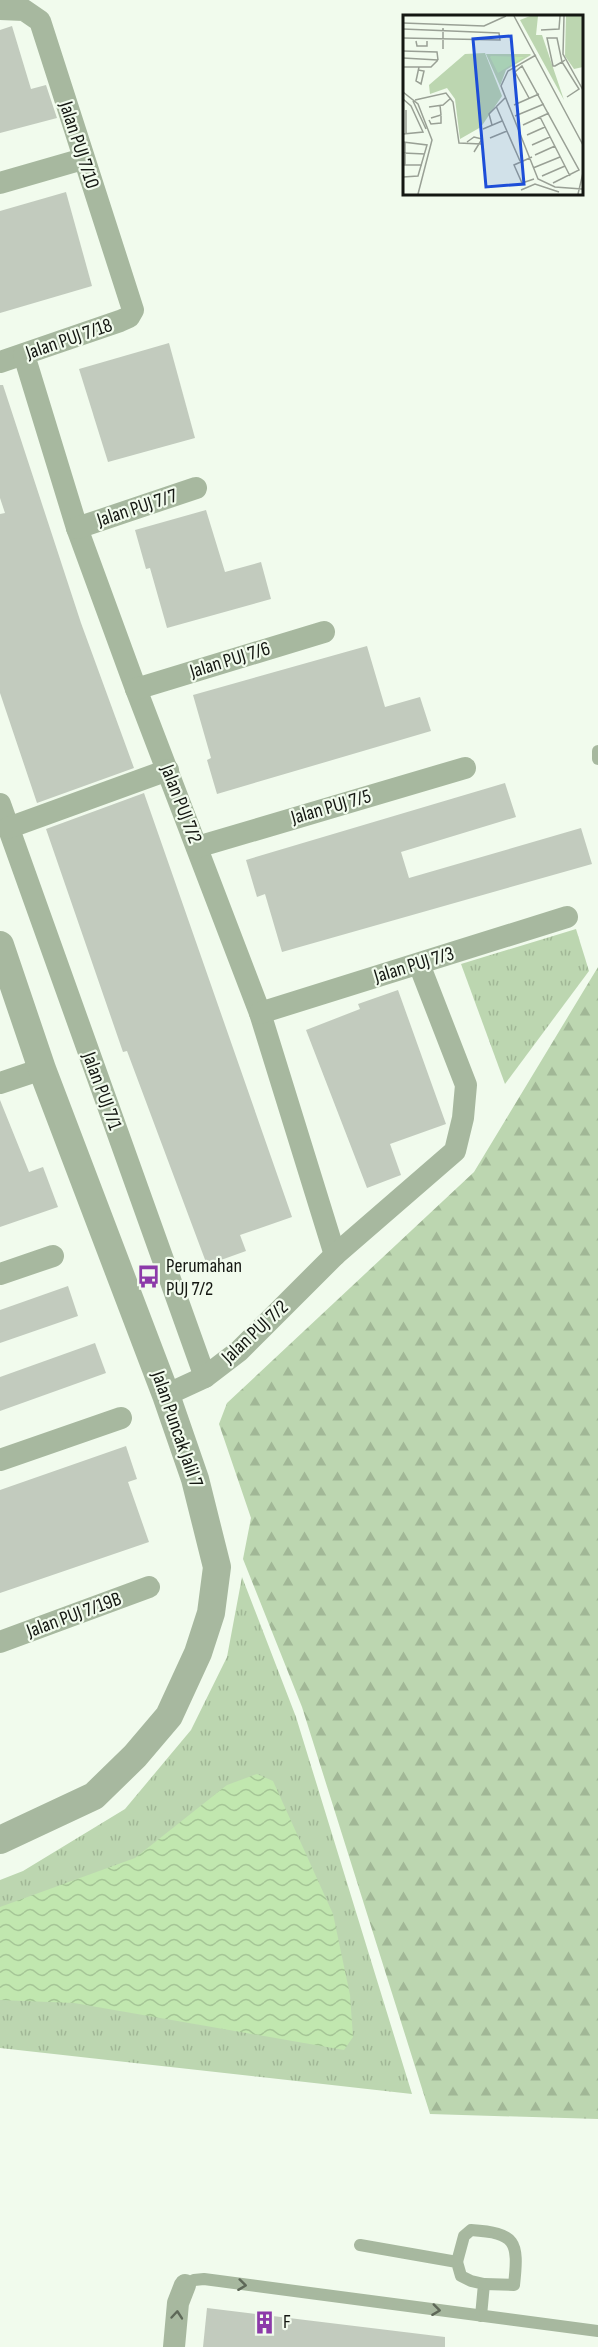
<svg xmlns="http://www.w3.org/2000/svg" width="598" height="2347" viewBox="0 0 598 2347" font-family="'Sofia Sans Condensed',sans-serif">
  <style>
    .forest { fill: url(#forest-firs) }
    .park { fill: url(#park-tufts) }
    .water { fill: url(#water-waves) }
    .building { fill: #c2cbbe }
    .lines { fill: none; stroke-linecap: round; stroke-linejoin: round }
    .service { stroke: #a7b89f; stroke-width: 12 }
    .minor { stroke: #a7b89f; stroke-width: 22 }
    .tertiary { stroke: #a7b89f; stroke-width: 28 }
    .oneway { stroke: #5e6858 }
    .labels { text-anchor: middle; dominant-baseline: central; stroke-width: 4.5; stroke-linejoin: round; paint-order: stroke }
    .street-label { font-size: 20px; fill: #141712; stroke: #f1fbed }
    .poi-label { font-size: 20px; fill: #141712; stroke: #f1fbed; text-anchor: start }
    .inset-road { fill: none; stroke: #99a095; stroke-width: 1.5 }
    .view { fill: #1d4ed8; fill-opacity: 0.15; stroke: #1d4ed8; stroke-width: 3 }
    .inset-edge { fill: none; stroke: #141712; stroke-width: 3 }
  </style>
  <defs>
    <pattern id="forest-firs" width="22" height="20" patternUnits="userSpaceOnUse" patternTransform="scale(1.5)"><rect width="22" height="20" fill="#bcd6b0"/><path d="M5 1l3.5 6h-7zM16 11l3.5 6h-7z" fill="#a1b796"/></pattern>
    <pattern id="park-tufts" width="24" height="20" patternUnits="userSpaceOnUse" patternTransform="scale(1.5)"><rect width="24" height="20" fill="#bcd6b0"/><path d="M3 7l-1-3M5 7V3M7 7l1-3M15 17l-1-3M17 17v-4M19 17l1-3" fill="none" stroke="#a1b796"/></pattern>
    <pattern id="water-waves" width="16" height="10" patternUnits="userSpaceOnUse" patternTransform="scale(1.5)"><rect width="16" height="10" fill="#c1e7af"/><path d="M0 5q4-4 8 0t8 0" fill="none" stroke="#a5c596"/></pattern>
  </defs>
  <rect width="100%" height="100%" fill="#f1fbed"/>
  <path class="forest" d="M 598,967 L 598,2119 L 430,2114 L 302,1707 L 243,1559 L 251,1518 L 219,1424 L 227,1403 L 474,1172 Z"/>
  <g class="park">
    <path d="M 576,929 L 589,971 L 505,1084 L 461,964 Z"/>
    <path d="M 242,1577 L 296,1717 L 412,2094 L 0,2048 L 0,1880 L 23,1871 L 125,1809 L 191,1730 L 227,1657 Z"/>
  </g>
  <path class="water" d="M 257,1774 L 273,1781 L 333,1914 L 350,1995 L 353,2037 L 344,2050 L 74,2003 L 0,2000 L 0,1907 L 135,1858 L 227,1785 Z"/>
  <g class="building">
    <path d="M 12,26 L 31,89 L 46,85 L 57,118 L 0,133 L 0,30 Z"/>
    <path d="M 66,192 L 92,286 L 0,313 L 0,211 Z"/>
    <path d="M 169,343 L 195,438 L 108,462 L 79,369 Z"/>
    <path d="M 0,385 L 3,385 L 81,623 L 134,768 L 37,803 L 0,693 L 0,514 L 5,513 L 0,498 Z"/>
    <path d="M 206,510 L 225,572 L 261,562 L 271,599 L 167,628 L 150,568 L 146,569 L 135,530 Z"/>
    <path d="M 367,646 L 385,707 L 420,697 L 431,731 L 217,794 L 207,760 L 211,758 L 193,695 Z"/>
    <path d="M 505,783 L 516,817 L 401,852 L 409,878 L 581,828 L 592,864 L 282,952 L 265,894 L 257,897 L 246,860 Z"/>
    <path d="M 144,793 L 292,1217 L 240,1235 L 246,1251 L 207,1265 L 127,1051 L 123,1052 L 46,829 Z"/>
    <path d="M 398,990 L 446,1124 L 390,1144 L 401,1175 L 367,1188 L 306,1030 L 360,1009 L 358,1004 Z"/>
    <path d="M 0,1100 L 29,1172 L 43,1167 L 58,1207 L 0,1227 Z"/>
    <path d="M 68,1286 L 78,1316 L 0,1343 L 0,1310 Z"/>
    <path d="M 95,1343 L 106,1373 L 0,1411 L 0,1377 Z"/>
    <path d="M 126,1446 L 137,1479 L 128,1482 L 149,1542 L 0,1593 L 0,1490 Z"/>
    <path d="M 207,2308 L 445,2337 L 445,2347 L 203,2347 Z"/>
  </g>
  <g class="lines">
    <g class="service">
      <path d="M 598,751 L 598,759"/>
      <path d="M 360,2245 L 457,2262 L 461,2276 L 471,2281 L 484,2284 L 481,2316"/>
      <path d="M 457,2262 L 464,2236 L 471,2230 C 516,2233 519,2241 514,2285 L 484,2284"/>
      <path d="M 185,2285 L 194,2280 L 204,2279 L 598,2331"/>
    </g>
    <g class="minor">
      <path d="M 0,9 L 24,10 L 40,21 L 133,310 L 129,317 L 120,321 L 0,362"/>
      <path d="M 0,183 L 83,159"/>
      <path d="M 24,355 L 77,528 L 136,689 L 260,1013 L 335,1255"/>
      <path d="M 77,528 L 196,488"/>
      <path d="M 136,689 L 324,632"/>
      <path d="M 0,804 L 205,1377"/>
      <path d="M 8,828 L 168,770"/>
      <path d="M 197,847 L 465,768"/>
      <path d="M 260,1013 L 567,917"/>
      <path d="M 0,1083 L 42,1069"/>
      <path d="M 0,1274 L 53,1256"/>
      <path d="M 166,1395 L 205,1377 L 239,1351 L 335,1255 L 455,1151 L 463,1118 L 466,1085 L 419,964"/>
      <path d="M 0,1460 L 121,1418"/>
      <path d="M 0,1642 L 149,1587"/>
      <path d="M 174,2347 L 178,2303 L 185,2285"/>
    </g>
    <path class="tertiary" d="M 0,945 L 42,1069 L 166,1395 L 195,1479 L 217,1567 L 211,1613 L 198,1653 L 169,1716 L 135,1756 L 94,1796 L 0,1840"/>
  </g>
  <defs><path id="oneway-chevron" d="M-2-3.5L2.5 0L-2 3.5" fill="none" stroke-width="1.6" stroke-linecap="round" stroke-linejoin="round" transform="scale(1.5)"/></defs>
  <g class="oneway">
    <use href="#oneway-chevron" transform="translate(242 2285) rotate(7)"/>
    <use href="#oneway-chevron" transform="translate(436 2310) rotate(7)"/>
    <use href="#oneway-chevron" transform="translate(177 2315) rotate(-85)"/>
  </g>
  <defs>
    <symbol id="bus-bare" viewBox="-9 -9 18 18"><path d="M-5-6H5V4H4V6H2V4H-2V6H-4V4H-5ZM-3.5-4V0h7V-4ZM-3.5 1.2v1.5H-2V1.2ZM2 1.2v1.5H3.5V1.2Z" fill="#8c3aa9" stroke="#f1fbed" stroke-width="2.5" paint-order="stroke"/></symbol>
    <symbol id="building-bare" viewBox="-9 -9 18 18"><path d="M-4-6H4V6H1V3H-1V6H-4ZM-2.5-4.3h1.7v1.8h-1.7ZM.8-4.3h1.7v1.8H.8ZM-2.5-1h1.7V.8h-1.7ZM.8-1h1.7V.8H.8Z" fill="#8c3aa9" stroke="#f1fbed" stroke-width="2.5" paint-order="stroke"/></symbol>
  </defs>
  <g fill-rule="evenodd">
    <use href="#bus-bare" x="132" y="1260" width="33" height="33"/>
    <use href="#building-bare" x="248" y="2306" width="33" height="33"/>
  </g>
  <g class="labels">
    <g class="street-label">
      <text transform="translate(79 145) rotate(72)">Jalan PUJ 7/10</text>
      <text transform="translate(69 339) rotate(-19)">Jalan PUJ 7/18</text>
      <text transform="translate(137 508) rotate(-18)">Jalan PUJ 7/7</text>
      <text transform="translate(230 660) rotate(-17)">Jalan PUJ 7/6</text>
      <text transform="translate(181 804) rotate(69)">Jalan PUJ 7/2</text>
      <text transform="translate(331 807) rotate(-16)">Jalan PUJ 7/5</text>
      <text transform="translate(414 965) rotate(-17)">Jalan PUJ 7/3</text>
      <text transform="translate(102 1091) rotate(70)">Jalan PUJ 7/1</text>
      <text transform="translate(255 1332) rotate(-43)">Jalan PUJ 7/2</text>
      <text transform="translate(177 1429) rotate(71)">Jalan Puncak Jalil 7</text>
      <text transform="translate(74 1615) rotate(-20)">Jalan PUJ 7/19B</text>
    </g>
    <g class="poi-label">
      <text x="166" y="1266">Perumahan<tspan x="166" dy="23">PUJ 7/2</tspan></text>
      <text x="283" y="2322">F</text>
    </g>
  </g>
  <g transform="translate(403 15)">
    <rect width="180" height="180" fill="#f1fbed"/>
    <path d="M 127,1 L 135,1 L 133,20 L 139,20 L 161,85 L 117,5 ZM 163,1 L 180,1 L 180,52 L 171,54 L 162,41 ZM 82,38 L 99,81 L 78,112 L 57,124 L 52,84 L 44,73 L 27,79 L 26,70 L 62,39 Z" fill="#bcd6b0"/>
    <path d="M 83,39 L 127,39 L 128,40 L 103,55 L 97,71 Z" fill="#bcd6b0"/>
    <path d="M 87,42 L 88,41 L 121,42 L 95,58 Z" fill="#c1e7af"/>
    <path class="inset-road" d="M 111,1 L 180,130M 161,1 L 160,39 L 180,75M 0,8 L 81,11 L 103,1M 0,14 L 96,18 L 97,25 L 0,23M 138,15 L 156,14 L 157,1M 13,26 L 14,31 L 24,31 L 24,26M 40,34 L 40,13M 0,36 L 34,37 L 35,45M 133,40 L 105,56 L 98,71 L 135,164 L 152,172 L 179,174M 0,43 L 35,45M 162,45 L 159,47 L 152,51 L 150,51 L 144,23 L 154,23 L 159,47 L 176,74 L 164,82M 0,52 L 28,52 L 35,45M 15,55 L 21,56 L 18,69 L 13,66 L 16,52M 0,77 L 15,89 L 29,125 L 15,179M 126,83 L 112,57 L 119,51 L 176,155 L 150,168M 0,84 L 8,91 L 20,117 L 0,119M 12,85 L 43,78 L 50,87 L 56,128 L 78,129M 10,86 L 23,114M 111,90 L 136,79M 93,91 L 117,146M 26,92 L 40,90 L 48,83M 112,101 L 141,89M 137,102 L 167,161M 28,103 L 38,100 L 37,90M 26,105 L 28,109 L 38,108 L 38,101M 89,110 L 86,99 L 103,82M 120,110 L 146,98M 80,114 L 99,106M 3,119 L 3,95M 124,120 L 142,112M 87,123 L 104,116M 0,127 L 24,130 L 15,161 L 0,162M 2,127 L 2,150M 64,127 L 71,122 L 79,124 L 71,137M 129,130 L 147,122M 0,138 L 22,139M 132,140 L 152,131M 129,142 L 111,150 L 119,168 L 131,164M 0,150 L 19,150M 130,153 L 157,142M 139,161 L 162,151M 118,175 L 132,169 L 156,177M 175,179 L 180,158"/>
    <path class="view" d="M 108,21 L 121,169 L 83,172 L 70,24 Z"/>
    <rect width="180" height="180" class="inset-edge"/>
  </g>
</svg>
